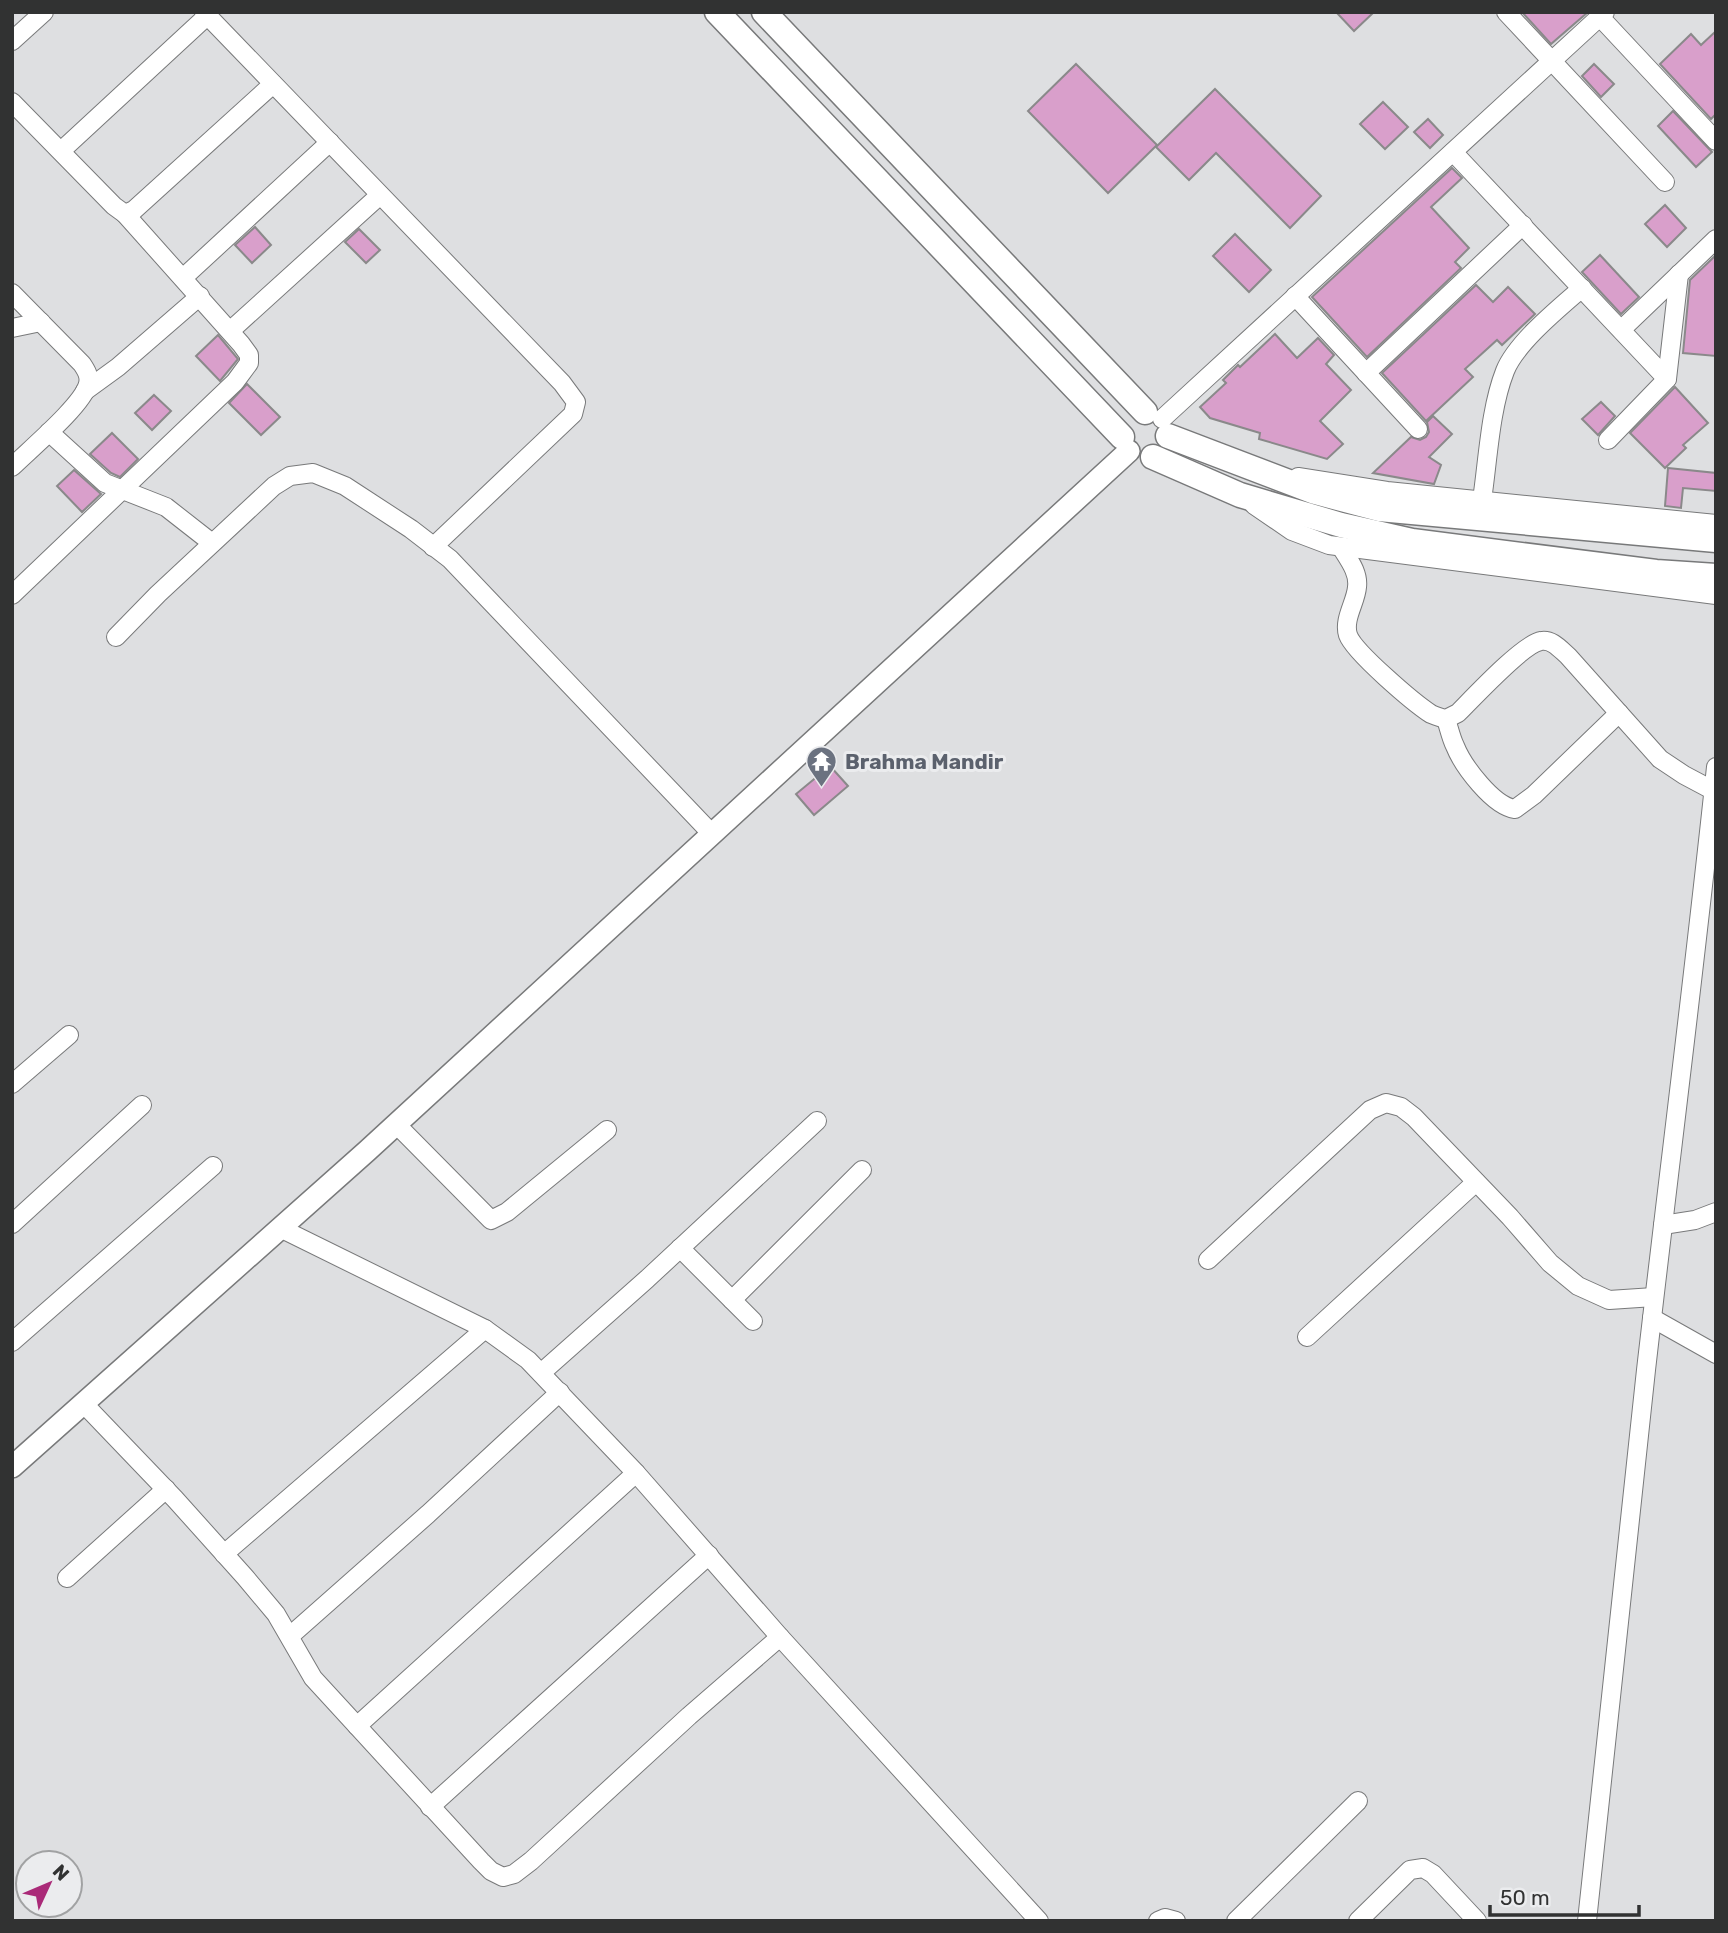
<svg xmlns="http://www.w3.org/2000/svg" width="1728" height="1933" viewBox="0 0 1728 1933" font-family="Rubik,sans-serif">
  <style>
    .building { fill: #d99fcb; stroke: #8a898a; stroke-width: 2 }
    .lines { fill: none; stroke-linecap: round; stroke-linejoin: round }
    .minor-casing { stroke: #78797a; stroke-width: 20 }
    .tertiary-casing { stroke: #78797a; stroke-width: 24 }
    .secondary-casing { stroke: #78797a; stroke-width: 27 }
    .minor { stroke: #fff; stroke-width: 18 }
    .tertiary { stroke: #fff; stroke-width: 21 }
    .secondary { stroke: #fff; stroke-width: 24 }
    .labels { text-anchor: middle; dominant-baseline: central; stroke-width: 6; stroke-linejoin: round; paint-order: stroke }
    .worship-label { font-size: 21px; font-weight: bold; fill: #5b616d; stroke: #ebecee; text-anchor: start }
  </style>
  <rect width="100%" height="100%" fill="#dedfe1"/>
  <g class="building">
    <path d="M 1336,12 L 1374,12 L 1354,31 Z"/>
    <path d="M 1522,12 L 1588,12 L 1551,44 Z"/>
    <path d="M 1716,31 L 1716,114 L 1711,119 L 1660,64 L 1691,34 L 1701,45 Z"/>
    <path d="M 1076,64 L 1157,145 L 1108,193 L 1028,111 Z"/>
    <path d="M 1594,64 L 1614,84 L 1601,97 L 1582,76 Z"/>
    <path d="M 1215,89 L 1321,196 L 1290,228 L 1216,153 L 1189,180 L 1156,147 Z"/>
    <path d="M 1383,102 L 1408,127 L 1385,149 L 1360,124 Z"/>
    <path d="M 1673,111 L 1712,152 L 1696,167 L 1658,126 Z"/>
    <path d="M 1428,119 L 1443,135 L 1430,148 L 1414,132 Z"/>
    <path d="M 1452,168 L 1462,178 L 1431,207 L 1469,248 L 1455,262 L 1461,268 L 1367,357 L 1312,297 Z"/>
    <path d="M 1665,205 L 1686,228 L 1667,247 L 1645,224 Z"/>
    <path d="M 255,227 L 271,245 L 252,263 L 235,245 Z"/>
    <path d="M 359,229 L 380,250 L 366,263 L 345,242 Z"/>
    <path d="M 1235,234 L 1271,270 L 1249,292 L 1213,256 Z"/>
    <path d="M 1600,255 L 1639,297 L 1621,314 L 1582,272 Z"/>
    <path d="M 1716,255 L 1716,356 L 1683,353 L 1690,280 Z"/>
    <path d="M 1476,285 L 1493,302 L 1508,287 L 1535,314 L 1502,345 L 1497,340 L 1465,369 L 1473,377 L 1426,421 L 1382,373 Z"/>
    <path d="M 1275,334 L 1297,358 L 1318,338 L 1334,355 L 1326,364 L 1351,390 L 1320,421 L 1343,444 L 1327,459 L 1259,439 L 1260,433 L 1210,418 L 1200,407 L 1226,383 L 1223,380 L 1238,365 L 1240,367 Z"/>
    <path d="M 218,335 L 238,359 L 220,381 L 196,356 Z"/>
    <path d="M 247,384 L 280,417 L 261,435 L 229,403 Z"/>
    <path d="M 1675,387 L 1708,423 L 1683,445 L 1686,448 L 1665,468 L 1630,433 Z"/>
    <path d="M 154,395 L 171,411 L 152,430 L 135,413 Z"/>
    <path d="M 1601,402 L 1615,416 L 1598,435 L 1582,419 Z"/>
    <path d="M 1433,416 L 1452,434 L 1429,457 L 1441,465 L 1434,484 L 1373,473 L 1411,437 L 1420,440 L 1426,437 L 1429,432 L 1427,422 Z"/>
    <path d="M 112,433 L 138,459 L 120,477 L 111,473 L 90,454 Z"/>
    <path d="M 1668,468 L 1716,473 L 1716,491 L 1683,488 L 1681,508 L 1665,506 Z"/>
    <path d="M 74,470 L 101,494 L 82,512 L 57,486 Z"/>
    <path d="M 830,766 L 848,786 L 814,815 L 796,794 Z"/>
  </g>
  <g class="lines">
    <defs>
      <g id="minor">
        <path d="M 204,12 L 562,383 L 576,402 L 573,414 L 433,547"/>
        <path d="M 1506,12 L 1665,182"/>
        <path d="M 1600,17 L 1716,141"/>
        <path d="M 12,41 L 44,12"/>
        <path d="M 12,102 L 114,206 L 125,214 L 134,210 L 273,84"/>
        <path d="M 61,151 L 207,16"/>
        <path d="M 1453,152 L 1667,379"/>
        <path d="M 184,277 L 330,142"/>
        <path d="M 12,293 L 82,364 C 86,370 90,376 88,384 C 83,405 29,450 12,467"/>
        <path d="M 1295,296 L 1418,429"/>
        <path d="M 12,328 L 41,322"/>
        <path d="M 1622,329 L 1716,239"/>
        <path d="M 230,331 L 380,195"/>
        <path d="M 1366,373 L 1523,225"/>
        <path d="M 85,391 L 118,367 L 200,296"/>
        <path d="M 1162,419 L 1605,12"/>
        <path d="M 49,432 L 105,483 L 166,507 L 212,543"/>
        <path d="M 1608,440 L 1667,379 L 1679,274"/>
        <path d="M 1298,477 L 1387,491 L 1716,524"/>
        <path d="M 1482,500 C 1488,460 1490,409 1505,371 C 1516,343 1559,308 1582,288"/>
        <path d="M 1254,505 L 1292,531 L 1329,545 L 1716,595"/>
        <path d="M 1341,547 C 1348,559 1359,572 1357,587 C 1356,602 1343,619 1348,635 C 1354,652 1414,703 1431,714 C 1436,716 1441,718 1446,719 L 1458,713 C 1472,699 1524,643 1541,641 C 1552,639 1560,649 1568,656 L 1660,759 L 1684,775 L 1716,792"/>
        <path d="M 12,595 L 235,382 L 249,363 L 249,355 L 241,344 L 125,214"/>
        <path d="M 116,637 L 158,594 L 274,486 L 290,476 L 313,473 L 345,486 L 411,529 L 450,559 L 712,834"/>
        <path d="M 1446,719 C 1449,728 1451,738 1455,746 C 1463,766 1493,806 1515,809 L 1534,795 L 1619,713"/>
        <path d="M 12,1084 L 69,1035"/>
        <path d="M 396,1124 L 491,1220 L 507,1212 L 607,1130"/>
        <path d="M 12,1224 L 142,1105"/>
        <path d="M 1663,1225 L 1695,1220 L 1716,1212"/>
        <path d="M 280,1228 L 485,1329 L 528,1360 L 636,1473 L 780,1637 L 1039,1921"/>
        <path d="M 680,1248 L 753,1321"/>
        <path d="M 1208,1260 L 1370,1110 L 1386,1103 L 1401,1107 L 1414,1117 L 1510,1217 L 1550,1263 L 1578,1286 L 1609,1300 L 1654,1297"/>
        <path d="M 732,1300 L 862,1170"/>
        <path d="M 1652,1318 L 1716,1354"/>
        <path d="M 1307,1337 L 1476,1182"/>
        <path d="M 12,1342 L 213,1166"/>
        <path d="M 541,1373 L 647,1279 L 817,1121"/>
        <path d="M 83,1403 L 175,1499 L 245,1577 L 276,1614 L 313,1678 L 481,1861 L 491,1871 L 503,1877 L 514,1874 L 531,1861 L 689,1716 L 780,1637"/>
        <path d="M 224,1554 L 485,1329"/>
        <path d="M 67,1578 L 166,1489"/>
        <path d="M 290,1636 L 428,1514 L 560,1392"/>
        <path d="M 357,1726 L 636,1473"/>
        <path d="M 430,1807 L 709,1555"/>
        <path d="M 1158,1921 L 1165,1918 L 1176,1921"/>
        <path d="M 1236,1921 L 1358,1801"/>
        <path d="M 1358,1921 L 1410,1870 L 1423,1868 L 1433,1874 L 1477,1921"/>
        <path d="M 1587,1921 C 1607,1737 1625,1553 1646,1370 C 1669,1169 1695,968 1716,767"/>
      </g>
      <path id="tertiary" d="M 12,1467 L 367,1151 L 1129,451"/>
      <g id="secondary">
        <path d="M 717,12 L 1122,437"/>
        <path d="M 764,12 L 1145,412"/>
        <path d="M 1168,436 L 1315,492 L 1379,509 L 1716,540"/>
        <path d="M 1153,457 L 1240,495 L 1341,525 L 1412,541 L 1656,572 L 1716,576"/>
      </g>
    </defs>
    <use href="#minor" class="minor-casing"/>
    <use href="#tertiary" class="tertiary-casing"/>
    <use href="#secondary" class="secondary-casing"/>
    <use href="#minor" class="minor"/>
    <use href="#tertiary" class="tertiary"/>
    <use href="#secondary" class="secondary"/>
  </g>
  <defs>
    <symbol id="temple-pin" viewBox="-11 -11 22 30"><path d="M0 17L-7.5 6A9.5 9.5 0 1 1 7.5 6Z" fill="#6b7280" stroke="#ebecee"/><path d="M0-6L5-2H3V0L6.5 2.5H4V6H1.5V3h-3V6H-4V2.5H-6.5L-3 0V-2H-5Z" fill="#fff"/></symbol>
  </defs>
  <g fill-rule="evenodd">
    <use href="#temple-pin" x="804" y="744" width="35" height="47"/>
  </g>
  <g class="labels">
    <g class="worship-label">
      <text x="845" y="761">Brahma Mandir</text>
    </g>
  </g>
  <rect width="1728" height="1933" fill="none" stroke="#313232" stroke-width="28"/>
  <g transform="translate(49 1884) rotate(46)"><circle r="33" fill="#ebecee" stroke="#a1a2a3" stroke-width="2"/>
  <path d="M0-5L12 26L0 18L-12 26Z" fill="#aa2a78"/>
  <text y="-10" font-size="19" font-weight="bold" text-anchor="middle" fill="#313232">N</text>
  </g>
  <path d="M1490 1905v10h149v-10" fill="none" stroke="#313232" stroke-width="3.5"/>
  <text x="1500" y="1905" font-size="21" fill="#313232" stroke="#ebecee" stroke-width="5" paint-order="stroke">50 m</text>
</svg>
